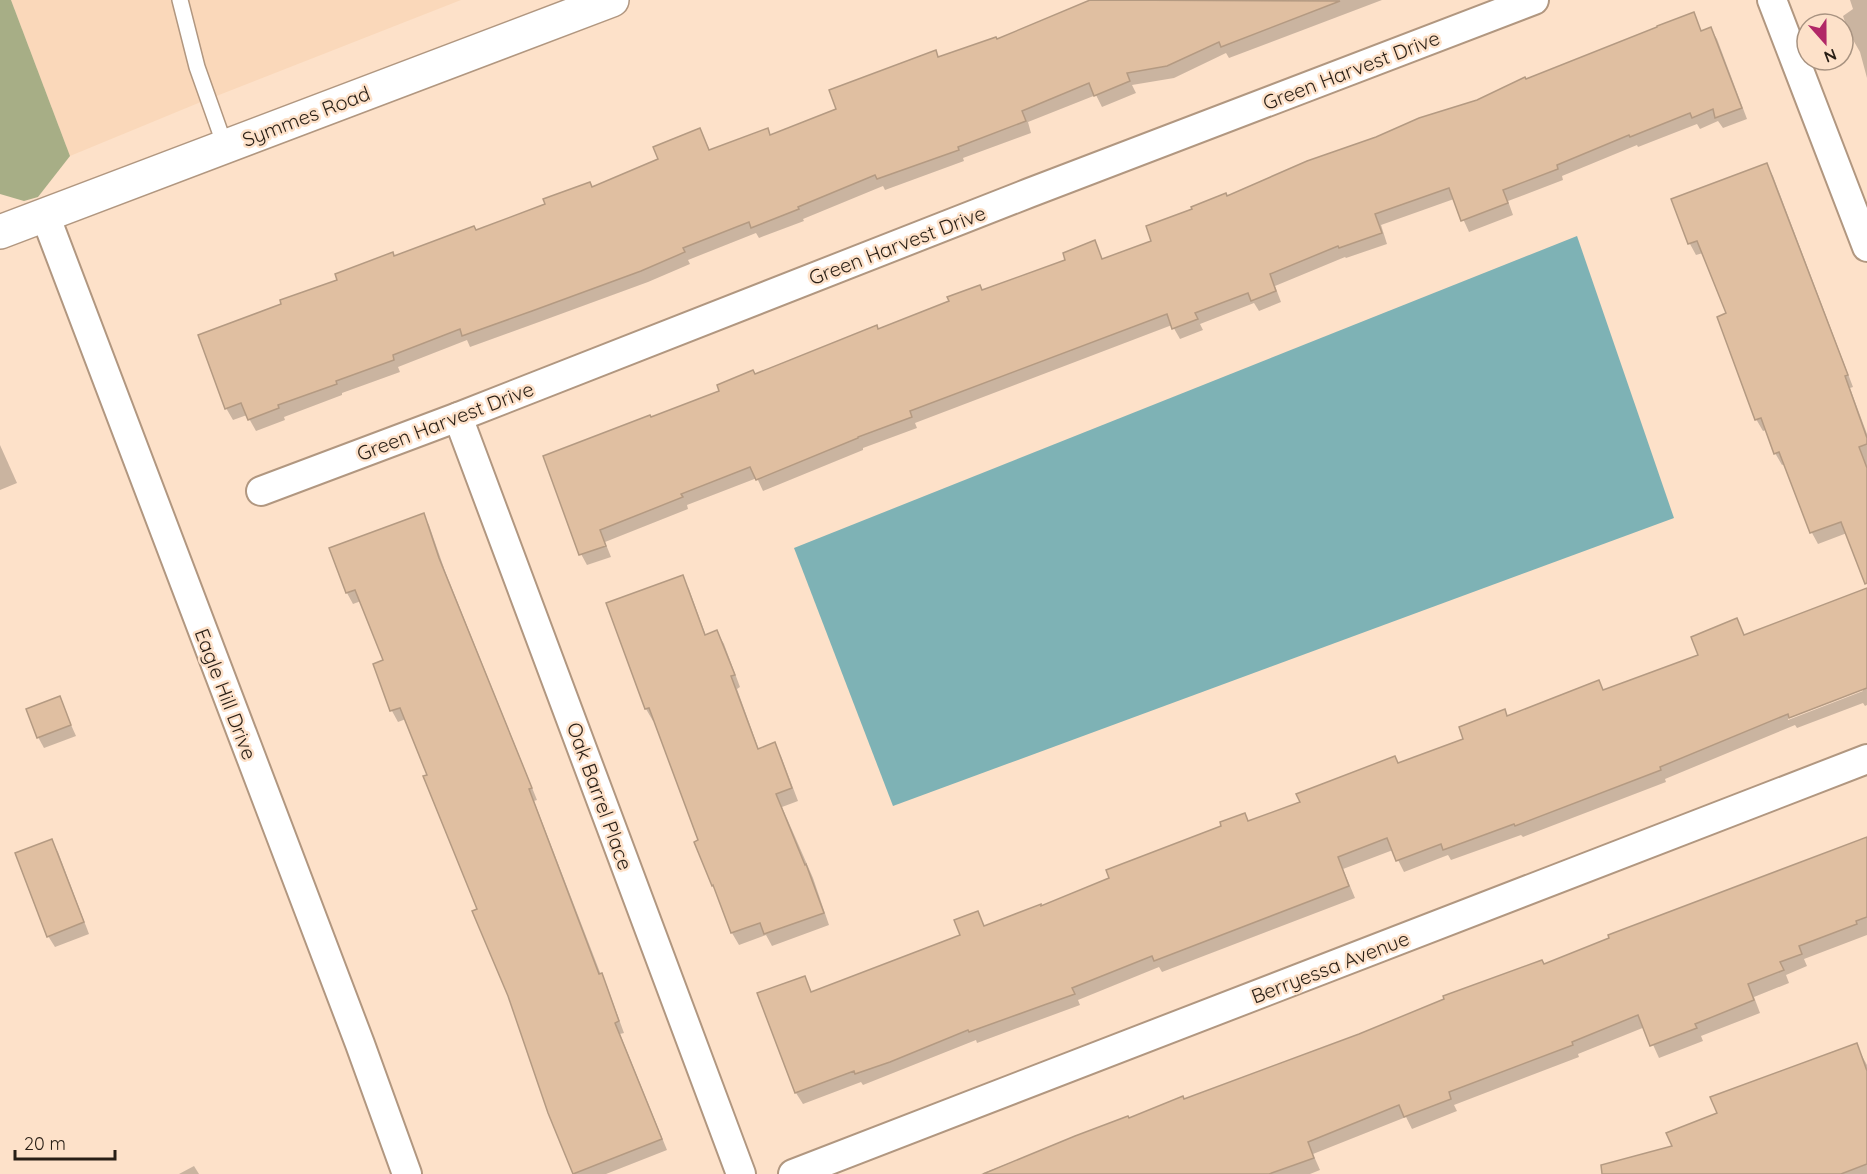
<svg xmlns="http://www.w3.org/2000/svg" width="1867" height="1174" viewBox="0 0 1867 1174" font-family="Quicksand,sans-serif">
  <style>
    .built { fill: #fad8ba }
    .forest { fill: #a7ae86 }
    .water { fill: #7eb2b5 }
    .shadow { fill: #0003; fill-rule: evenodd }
    .building { fill: #e0bfa1; stroke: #b49a82; stroke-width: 1.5 }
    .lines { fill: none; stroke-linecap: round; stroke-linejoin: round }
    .lane-casing { stroke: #b19780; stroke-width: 18 }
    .street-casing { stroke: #b19780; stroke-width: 32 }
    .secondary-casing { stroke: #b19780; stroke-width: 36 }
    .lane { stroke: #fff; stroke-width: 15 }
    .street { stroke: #fff; stroke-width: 28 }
    .secondary { stroke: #fff; stroke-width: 33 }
    .labels { text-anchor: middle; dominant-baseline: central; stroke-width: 5; stroke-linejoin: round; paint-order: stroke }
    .street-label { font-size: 20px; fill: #281e15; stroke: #fde1c9 }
  </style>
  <rect width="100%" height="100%" fill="#fde1c9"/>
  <path class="built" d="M 11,0 L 461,0 L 196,104 L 70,156 Z"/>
  <path class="forest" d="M 0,0 L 11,0 L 70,156 L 38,197 L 24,201 L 0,194 Z"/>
  <path class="water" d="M 1577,236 L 1674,518 L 893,806 L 794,548 Z"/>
  <g class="shadow">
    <path d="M 1094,0 L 1382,0 L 1229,58 L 1226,53 L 1174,78 L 1132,85 L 1136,93 L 1102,107 L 1096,95 L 1028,122 L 1031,133 L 963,158 L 964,161 L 885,190 L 883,186 L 803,219 L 804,221 L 759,238 L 756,233 L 688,260 L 690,264 L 648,282 L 539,322 L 470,347 L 467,340 L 398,367 L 400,372 L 342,393 L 342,395 L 284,417 L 285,420 L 256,431 L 247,415 L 233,420 L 226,408 L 283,305 L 394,258 L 476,232 L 660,160 L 700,130 L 710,151 L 767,130 L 771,136 L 838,109 L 935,52 L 939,59 L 997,41 Z"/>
    <path d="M 1850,0 L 1867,0 L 1867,78 L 1860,52 L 1848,31 L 1843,16 L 1853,9 Z"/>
    <path d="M 1693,14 L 1702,32 L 1711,29 L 1717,39 L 1747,119 L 1723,128 L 1718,121 L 1700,129 L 1697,124 L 1638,147 L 1637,145 L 1562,176 L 1563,180 L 1508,201 L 1513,215 L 1469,232 L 1454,199 L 1381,225 L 1387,244 L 1346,258 L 1345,257 L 1275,286 L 1281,302 L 1259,311 L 1254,303 L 1200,324 L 1203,330 L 1180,339 L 1172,325 L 915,423 L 917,428 L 863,448 L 863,450 L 763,491 L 757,478 L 687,505 L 688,509 L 605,542 L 611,557 L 587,565 L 581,554 L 545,457 L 721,392 L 755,375 L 1067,261 L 1094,242 L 1103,260 L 1153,241 L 1226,198 L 1478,102 Z"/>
    <path d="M 1767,165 L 1773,176 L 1853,387 L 1850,388 L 1867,434 L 1867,585 L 1847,533 L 1818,544 L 1812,533 L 1785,464 L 1782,465 L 1775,453 L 1766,430 L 1763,431 L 1756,419 L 1728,314 L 1703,253 L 1696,255 L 1690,244 L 1673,200 Z"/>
    <path d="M 0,445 L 17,483 L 0,490 Z"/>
    <path d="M 423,514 L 429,525 L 445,571 L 537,800 L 534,801 L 601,975 L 607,986 L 624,1033 L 620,1034 L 667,1150 L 606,1174 L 575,1174 L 550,1112 L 479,910 L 429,776 L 406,719 L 398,722 L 392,711 L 375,665 L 385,661 L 361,601 L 353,604 L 347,593 L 331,549 Z"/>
    <path d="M 682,577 L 689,589 L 706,636 L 717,632 L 724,644 L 740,687 L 737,689 L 759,750 L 774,744 L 781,756 L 798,801 L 782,807 L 813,878 L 829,925 L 772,946 L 766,935 L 739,945 L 732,933 L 655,720 L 653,721 L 646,709 L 608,603 Z"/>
    <path d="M 1867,589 L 1867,705 L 1865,706 L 1863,703 L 1797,728 L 1795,725 L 1665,779 L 1666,782 L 1523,837 L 1521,835 L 1451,860 L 1448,855 L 1404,872 L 1393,850 L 1343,869 L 1355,898 L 1162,972 L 1159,967 L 1078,1000 L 1080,1005 L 977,1043 L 976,1040 L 863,1085 L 861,1082 L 803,1104 L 796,1093 L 759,994 L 804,977 L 812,993 L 962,936 L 977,913 L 985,927 L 1041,908 L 1111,879 L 1223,827 L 1245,815 L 1249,823 L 1465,740 L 1507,717 L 1599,682 L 1604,691 L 1700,655 L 1737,620 L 1745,637 ZM 1862,688 L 1863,691 L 1788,720 L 1788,716 Z"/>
    <path d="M 59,698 L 76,736 L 44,748 L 38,737 Z"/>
    <path d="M 1867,839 L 1867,935 L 1804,959 L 1807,966 L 1786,975 L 1789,983 L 1754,997 L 1760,1013 L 1701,1036 L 1703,1041 L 1659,1058 L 1645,1027 L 1578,1054 L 1579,1057 L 1454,1105 L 1457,1111 L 1412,1129 L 1406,1117 L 1313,1154 L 1320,1170 L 1310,1174 L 981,1174 L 1075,1137 L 1184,1101 L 1544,966 Z"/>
    <path d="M 51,841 L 58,852 L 89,934 L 55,947 L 48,936 Z"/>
    <path d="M 1856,1045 L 1867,1065 L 1867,1174 L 1655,1174 L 1674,1147 L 1719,1114 Z"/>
    <path d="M 194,1166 L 199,1174 L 179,1174 Z"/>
  </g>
  <g class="building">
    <path d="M 1090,0 L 1340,1 L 1221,47 L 1219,42 L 1167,66 L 1127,73 L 1130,81 L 1094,96 L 1089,83 L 1022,111 L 1026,121 L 958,147 L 959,150 L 877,179 L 875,175 L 798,207 L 799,209 L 751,228 L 749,222 L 683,248 L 685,252 L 641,271 L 532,311 L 462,336 L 460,329 L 393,355 L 394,360 L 336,381 L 337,384 L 278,405 L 279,408 L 248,420 L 241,403 L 225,409 L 198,335 L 281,304 L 280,300 L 337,280 L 335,274 L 393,252 L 394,256 L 474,226 L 476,230 L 545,204 L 543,199 L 590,182 L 592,187 L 658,159 L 653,147 L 700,128 L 709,150 L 768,128 L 770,135 L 836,109 L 829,90 L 936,50 L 938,57 L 996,37 L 997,39 Z"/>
    <path d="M 1694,12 L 1701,31 L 1711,27 L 1742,108 L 1715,118 L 1713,109 L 1692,118 L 1690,113 L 1630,137 L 1629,135 L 1557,165 L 1558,169 L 1503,190 L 1508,203 L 1461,221 L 1449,188 L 1375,214 L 1382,233 L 1339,248 L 1338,246 L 1270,274 L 1276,291 L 1251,301 L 1248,293 L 1195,313 L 1198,319 L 1172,329 L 1167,314 L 910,411 L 912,417 L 858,437 L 858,438 L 756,480 L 750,467 L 681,494 L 683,497 L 600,530 L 606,546 L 579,555 L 543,456 L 650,415 L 651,417 L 719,391 L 717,385 L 753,370 L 755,374 L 877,325 L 878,329 L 949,301 L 947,297 L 980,285 L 982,290 L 1065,260 L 1063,253 L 1095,240 L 1102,259 L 1151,241 L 1146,226 L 1192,209 L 1191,207 L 1226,193 L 1227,196 L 1307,161 L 1376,137 L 1419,118 L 1477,100 L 1525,77 L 1526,79 L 1657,27 L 1657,26 Z"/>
    <path d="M 1767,163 L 1848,375 L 1845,376 L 1867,438 L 1867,444 L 1859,447 L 1867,468 L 1867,583 L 1865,584 L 1841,522 L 1810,533 L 1779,452 L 1774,454 L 1761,418 L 1755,420 L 1717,317 L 1726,313 L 1697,241 L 1688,244 L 1671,199 Z"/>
    <path d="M 424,513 L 439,558 L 532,788 L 529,789 L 599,974 L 602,973 L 619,1021 L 615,1023 L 662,1139 L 573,1174 L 548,1113 L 508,996 L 472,911 L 477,909 L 423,776 L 427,775 L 400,708 L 390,711 L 373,664 L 383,660 L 355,590 L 346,593 L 329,548 Z"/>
    <path d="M 683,575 L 705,635 L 717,630 L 735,675 L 731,676 L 758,749 L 775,742 L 792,788 L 776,794 L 805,865 L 806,864 L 824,913 L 764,934 L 760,923 L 731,933 L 713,885 L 712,886 L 694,842 L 698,840 L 649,708 L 645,709 L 606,603 Z"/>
    <path d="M 1867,588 L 1867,688 L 1789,718 L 1788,714 L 1660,767 L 1661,770 L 1515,826 L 1514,824 L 1443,850 L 1441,844 L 1396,861 L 1387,838 L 1338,857 L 1349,886 L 1154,961 L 1152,956 L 1072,988 L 1075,994 L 1044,1005 L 969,1032 L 968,1030 L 890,1062 L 855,1074 L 854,1071 L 795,1093 L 757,993 L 805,976 L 811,992 L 960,935 L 954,920 L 978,911 L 984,926 L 1041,904 L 1041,906 L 1109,878 L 1106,870 L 1221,826 L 1220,822 L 1245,813 L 1248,821 L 1300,802 L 1296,794 L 1322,784 L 1395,756 L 1398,763 L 1463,739 L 1459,727 L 1505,709 L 1507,716 L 1599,680 L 1603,690 L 1698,655 L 1691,637 L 1737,618 L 1744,635 Z"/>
    <path d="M 60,696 L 71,725 L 37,738 L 26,709 Z"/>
    <path d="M 1867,837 L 1867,917 L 1856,921 L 1857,924 L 1799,946 L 1802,954 L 1780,962 L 1784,970 L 1748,984 L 1754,1000 L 1695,1024 L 1697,1028 L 1650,1046 L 1638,1015 L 1572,1042 L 1573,1045 L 1449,1092 L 1451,1099 L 1404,1117 L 1399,1105 L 1308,1142 L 1314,1158 L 1269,1174 L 983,1174 L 1075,1136 L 1128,1116 L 1129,1118 L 1183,1096 L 1184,1099 L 1359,1034 L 1444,999 L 1443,996 L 1542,960 L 1544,964 L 1609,938 L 1608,935 Z"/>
    <path d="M 52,839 L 84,922 L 47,937 L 15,853 Z"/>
    <path d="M 1857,1043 L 1867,1071 L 1867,1164 L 1841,1174 L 1602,1174 L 1601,1165 L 1672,1146 L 1666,1133 L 1717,1113 L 1710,1097 Z"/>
  </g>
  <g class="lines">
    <defs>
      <path id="lane" d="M 180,0 L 197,67 L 225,146"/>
      <g id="street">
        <path d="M 1772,0 L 1867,247"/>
        <path d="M 45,215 L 360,1044 L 407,1174"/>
        <path d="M 458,417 L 741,1174"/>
        <path d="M 261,491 L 458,417 L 1029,193 L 1534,0"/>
        <path d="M 793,1174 L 1867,759"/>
      </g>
      <path id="secondary" d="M 0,232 L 612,0"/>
    </defs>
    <use href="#lane" class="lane-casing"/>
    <use href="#street" class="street-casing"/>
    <use href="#secondary" class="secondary-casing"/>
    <use href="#lane" class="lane"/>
    <use href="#street" class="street"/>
    <use href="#secondary" class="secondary"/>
  </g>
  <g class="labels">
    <g class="street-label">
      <text transform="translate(1351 70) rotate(-21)">Green Harvest Drive</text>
      <text transform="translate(306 116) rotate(-21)">Symmes Road</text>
      <text transform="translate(897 245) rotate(-21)">Green Harvest Drive</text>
      <text transform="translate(445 421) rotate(-21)">Green Harvest Drive</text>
      <text transform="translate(226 694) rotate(69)">Eagle Hill Drive</text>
      <text transform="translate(600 796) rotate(70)">Oak Barrel Place</text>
      <text transform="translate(1330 967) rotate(-21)">Berryessa Avenue</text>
    </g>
  </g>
  <g transform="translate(1825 42) rotate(159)"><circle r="28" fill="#fde1c9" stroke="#a89381" stroke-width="1.5"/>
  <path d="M0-4.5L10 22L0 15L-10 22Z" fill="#b12867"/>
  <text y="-9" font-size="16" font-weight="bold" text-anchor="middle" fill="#281e15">N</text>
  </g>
  <path d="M15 1150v9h100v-9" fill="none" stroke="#281e15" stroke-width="3"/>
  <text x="24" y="1150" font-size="18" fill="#281e15" stroke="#fde1c9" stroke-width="4.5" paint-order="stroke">20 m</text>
</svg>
